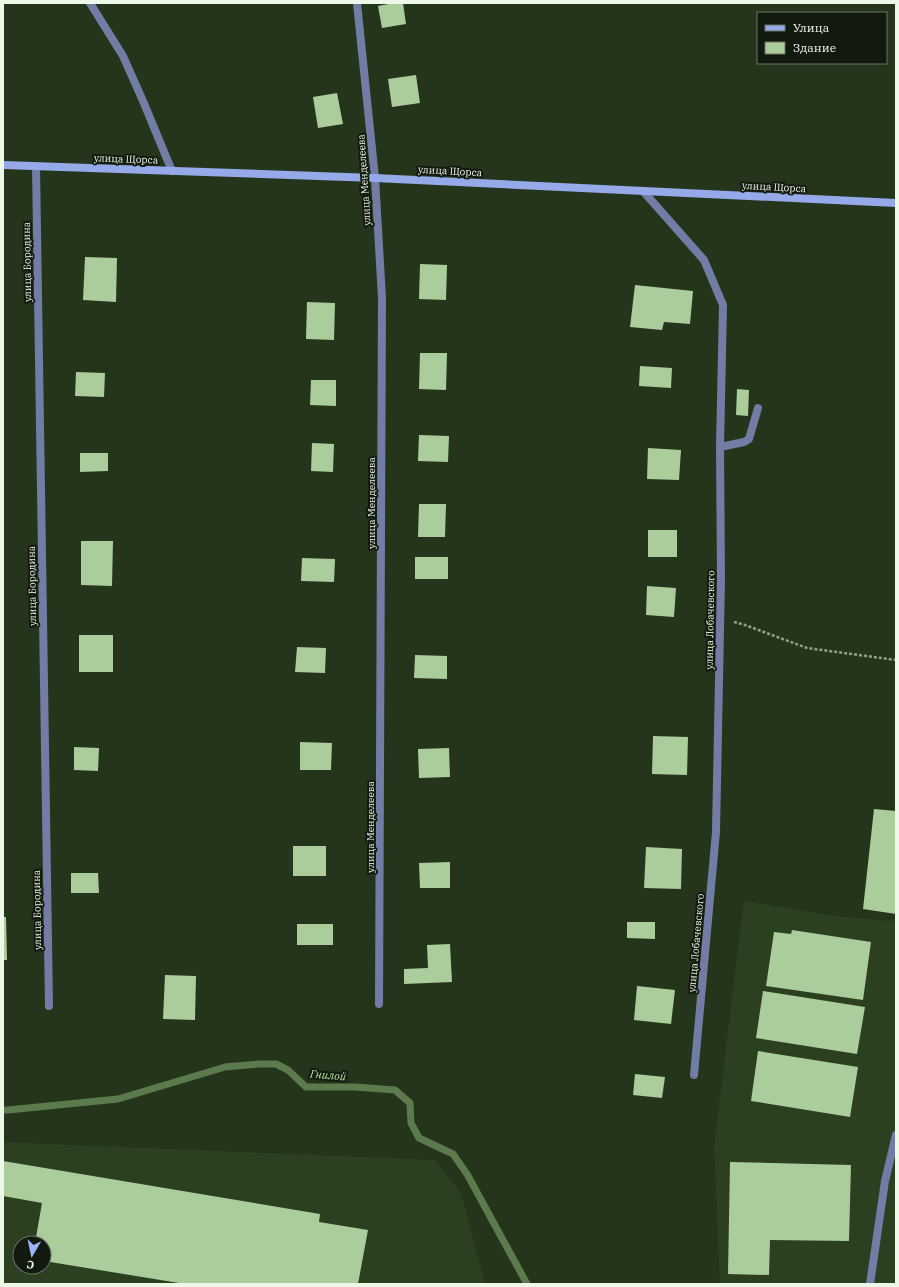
<svg xmlns="http://www.w3.org/2000/svg" width="899" height="1287" viewBox="0 0 899 1287" font-family="'IBM Plex Serif',serif">
  <style>
    .built { fill: #2b3f21; fill-rule: evenodd }
    .lines { fill: none; stroke-linecap: round; stroke-linejoin: round }
    .stream { stroke: #5b7b4d; stroke-width: 7 }
    .building { fill: #aacd9b }
    .path { stroke: #92a08b; stroke-width: 2.5; stroke-dasharray: 3 2; stroke-linecap: butt }
    .service { stroke: #717da4; stroke-width: 8 }
    .minor { stroke: #717da4; stroke-width: 8 }
    .secondary { stroke: #96a9e8; stroke-width: 8 }
    .labels { text-anchor: middle; dominant-baseline: central; stroke-width: 4; stroke-linejoin: round; paint-order: stroke }
    .street-label { font-size: 10px; fill: #edf8e8; stroke: #121a0f }
    .water-label { font-size: 11px; font-style: italic; fill: #b5e7a0; stroke: #121a0f }
  </style>
  <rect width="100%" height="100%" fill="#24351c"/>
  <g class="built">
    <path d="M 744,901 L 842,917 L 896,921 L 896,1284 L 720,1284 L 714,1145 Z"/>
    <path d="M 3,1142 L 435,1160 L 461,1193 L 485,1284 L 3,1284 ZM 20,1243 L 44,1243 L 44,1267 L 20,1267 Z"/>
  </g>
  <g class="lines">
    <path class="stream" d="M 3,1110 L 8,1110 L 118,1099 L 225,1067 L 259,1064 L 276,1064 L 288,1070 L 306,1087 L 355,1087 L 395,1090 L 410,1103 L 411,1123 L 419,1138 L 453,1154 L 467,1174 L 527,1284"/>
  </g>
  <g class="building">
    <path d="M 394,3 L 403,3 L 406,24 L 382,28 L 378,6 Z"/>
    <path d="M 416,75 L 420,103 L 392,107 L 388,79 Z"/>
    <path d="M 337,93 L 343,124 L 318,128 L 313,97 Z"/>
    <path d="M 85,257 L 117,258 L 116,302 L 83,300 Z"/>
    <path d="M 420,264 L 447,265 L 446,300 L 419,299 Z"/>
    <path d="M 635,285 L 693,291 L 690,324 L 664,322 L 662,330 L 630,327 Z"/>
    <path d="M 307,302 L 335,303 L 334,340 L 306,339 Z"/>
    <path d="M 420,353 L 447,353 L 446,390 L 419,389 Z"/>
    <path d="M 640,366 L 672,368 L 671,388 L 639,386 Z"/>
    <path d="M 76,372 L 105,373 L 104,397 L 75,396 Z"/>
    <path d="M 311,380 L 336,380 L 336,406 L 310,405 Z"/>
    <path d="M 737,389 L 749,390 L 748,416 L 736,415 Z"/>
    <path d="M 419,435 L 449,436 L 448,462 L 418,461 Z"/>
    <path d="M 312,443 L 334,444 L 333,472 L 311,471 Z"/>
    <path d="M 648,448 L 681,450 L 679,480 L 647,479 Z"/>
    <path d="M 80,453 L 108,453 L 108,471 L 80,472 Z"/>
    <path d="M 419,504 L 446,504 L 445,537 L 418,537 Z"/>
    <rect x="648" y="530" width="29" height="27"/>
    <path d="M 81,541 L 113,541 L 112,586 L 81,585 Z"/>
    <rect x="415" y="557" width="33" height="22"/>
    <path d="M 302,558 L 335,559 L 334,582 L 301,581 Z"/>
    <path d="M 647,586 L 676,588 L 674,617 L 646,615 Z"/>
    <rect x="79" y="635" width="34" height="37"/>
    <path d="M 297,647 L 326,648 L 325,673 L 295,672 Z"/>
    <path d="M 415,655 L 447,656 L 447,679 L 414,678 Z"/>
    <path d="M 653,736 L 688,737 L 687,775 L 652,774 Z"/>
    <path d="M 300,742 L 332,743 L 331,770 L 300,770 Z"/>
    <path d="M 74,747 L 99,748 L 98,771 L 74,770 Z"/>
    <path d="M 449,748 L 450,777 L 419,778 L 418,749 Z"/>
    <path d="M 874,809 L 896,811 L 896,914 L 863,909 Z"/>
    <rect x="293" y="846" width="33" height="30"/>
    <path d="M 646,847 L 682,849 L 681,889 L 644,888 Z"/>
    <path d="M 450,862 L 450,888 L 420,888 L 419,863 Z"/>
    <path d="M 71,873 L 98,873 L 99,893 L 71,893 Z"/>
    <path d="M 3,917 L 6,917 L 7,960 L 3,960 Z"/>
    <path d="M 627,922 L 655,922 L 655,939 L 627,938 Z"/>
    <rect x="297" y="924" width="36" height="21"/>
    <path d="M 792,930 L 871,942 L 863,1000 L 766,986 L 774,932 L 791,934 Z"/>
    <path d="M 450,944 L 452,982 L 404,984 L 404,969 L 428,968 L 427,945 Z"/>
    <path d="M 165,975 L 196,976 L 195,1020 L 163,1019 Z"/>
    <path d="M 637,986 L 675,990 L 671,1024 L 634,1020 Z"/>
    <path d="M 763,991 L 865,1007 L 857,1054 L 756,1038 Z"/>
    <path d="M 758,1051 L 858,1067 L 850,1117 L 751,1101 Z"/>
    <path d="M 635,1074 L 665,1077 L 662,1098 L 633,1095 Z"/>
    <path d="M 3,1161 L 320,1214 L 319,1222 L 368,1230 L 358,1284 L 185,1284 L 44,1261 L 44,1243 L 35,1243 L 42,1203 L 3,1196 Z"/>
    <path d="M 730,1162 L 851,1165 L 849,1241 L 770,1240 L 769,1275 L 728,1274 Z"/>
  </g>
  <g class="lines">
    <path class="path" d="M 734,622 L 745,625 L 807,648 L 896,660"/>
    <g class="service">
      <path d="M 357,3 L 375,178"/>
      <path d="M 720,447 L 744,442 L 749,439 L 758,408"/>
      <path d="M 870,1284 L 885,1181 L 896,1135"/>
    </g>
    <g class="minor">
      <path d="M 90,3 L 123,56 L 143,101 L 172,171"/>
      <path d="M 36,166 L 49,1006"/>
      <path d="M 375,178 L 382,298 L 379,1004"/>
      <path d="M 643,191 L 704,260 L 723,305 L 720,447 L 721,579 L 716,832 L 694,1075"/>
    </g>
    <path class="secondary" d="M 3,165 L 375,178 L 896,203"/>
  </g>
  <g class="labels">
    <g class="street-label">
      <text transform="translate(126 159) rotate(2)">улица Щорса</text>
      <text transform="translate(450 171) rotate(3)">улица Щорса</text>
      <text transform="translate(364 180) rotate(-94)">улица Менделеева</text>
      <text transform="translate(774 187) rotate(3)">улица Щорса</text>
      <text transform="translate(27 262) rotate(-91)">улица Бородина</text>
      <text transform="translate(371 503) rotate(-90)">улица Менделеева</text>
      <text transform="translate(32 586) rotate(-91)">улица Бородина</text>
      <text transform="translate(710 620) rotate(-89)">улица Лобачевского</text>
      <text transform="translate(370 827) rotate(-90)">улица Менделеева</text>
      <text transform="translate(37 910) rotate(-91)">улица Бородина</text>
      <text transform="translate(696 943) rotate(-85)">улица Лобачевского</text>
    </g>
    <g class="water-label">
      <text transform="translate(328 1075) rotate(5)">Гнилой</text>
    </g>
  </g>
  <rect width="899" height="1287" fill="none" stroke="#edf8e8" stroke-width="8"/>
  <rect x="757" y="12" width="130" height="52" fill="#121a0f" stroke="#6a7366"/>
  <rect x="765" y="25" width="20" height="6" fill="#96a9e8" stroke="#6a7366"/>
  <text x="793" y="32" font-size="12" fill="#edf8e8">Улица</text>
  <rect x="765" y="42" width="20" height="12" fill="#aacd9b" stroke="#6a7366"/>
  <text x="793" y="52" font-size="12" fill="#edf8e8">Здание</text>
  <g transform="translate(32 1255) rotate(189)"><circle r="19" fill="#121a0f" stroke="#6a7366"/>
  <path d="M0-3L7 15L0 10L-7 15Z" fill="#9eb3fd"/>
  <text y="-6" font-size="11" font-weight="bold" text-anchor="middle" fill="#edf8e8">С</text>
  </g>
</svg>
